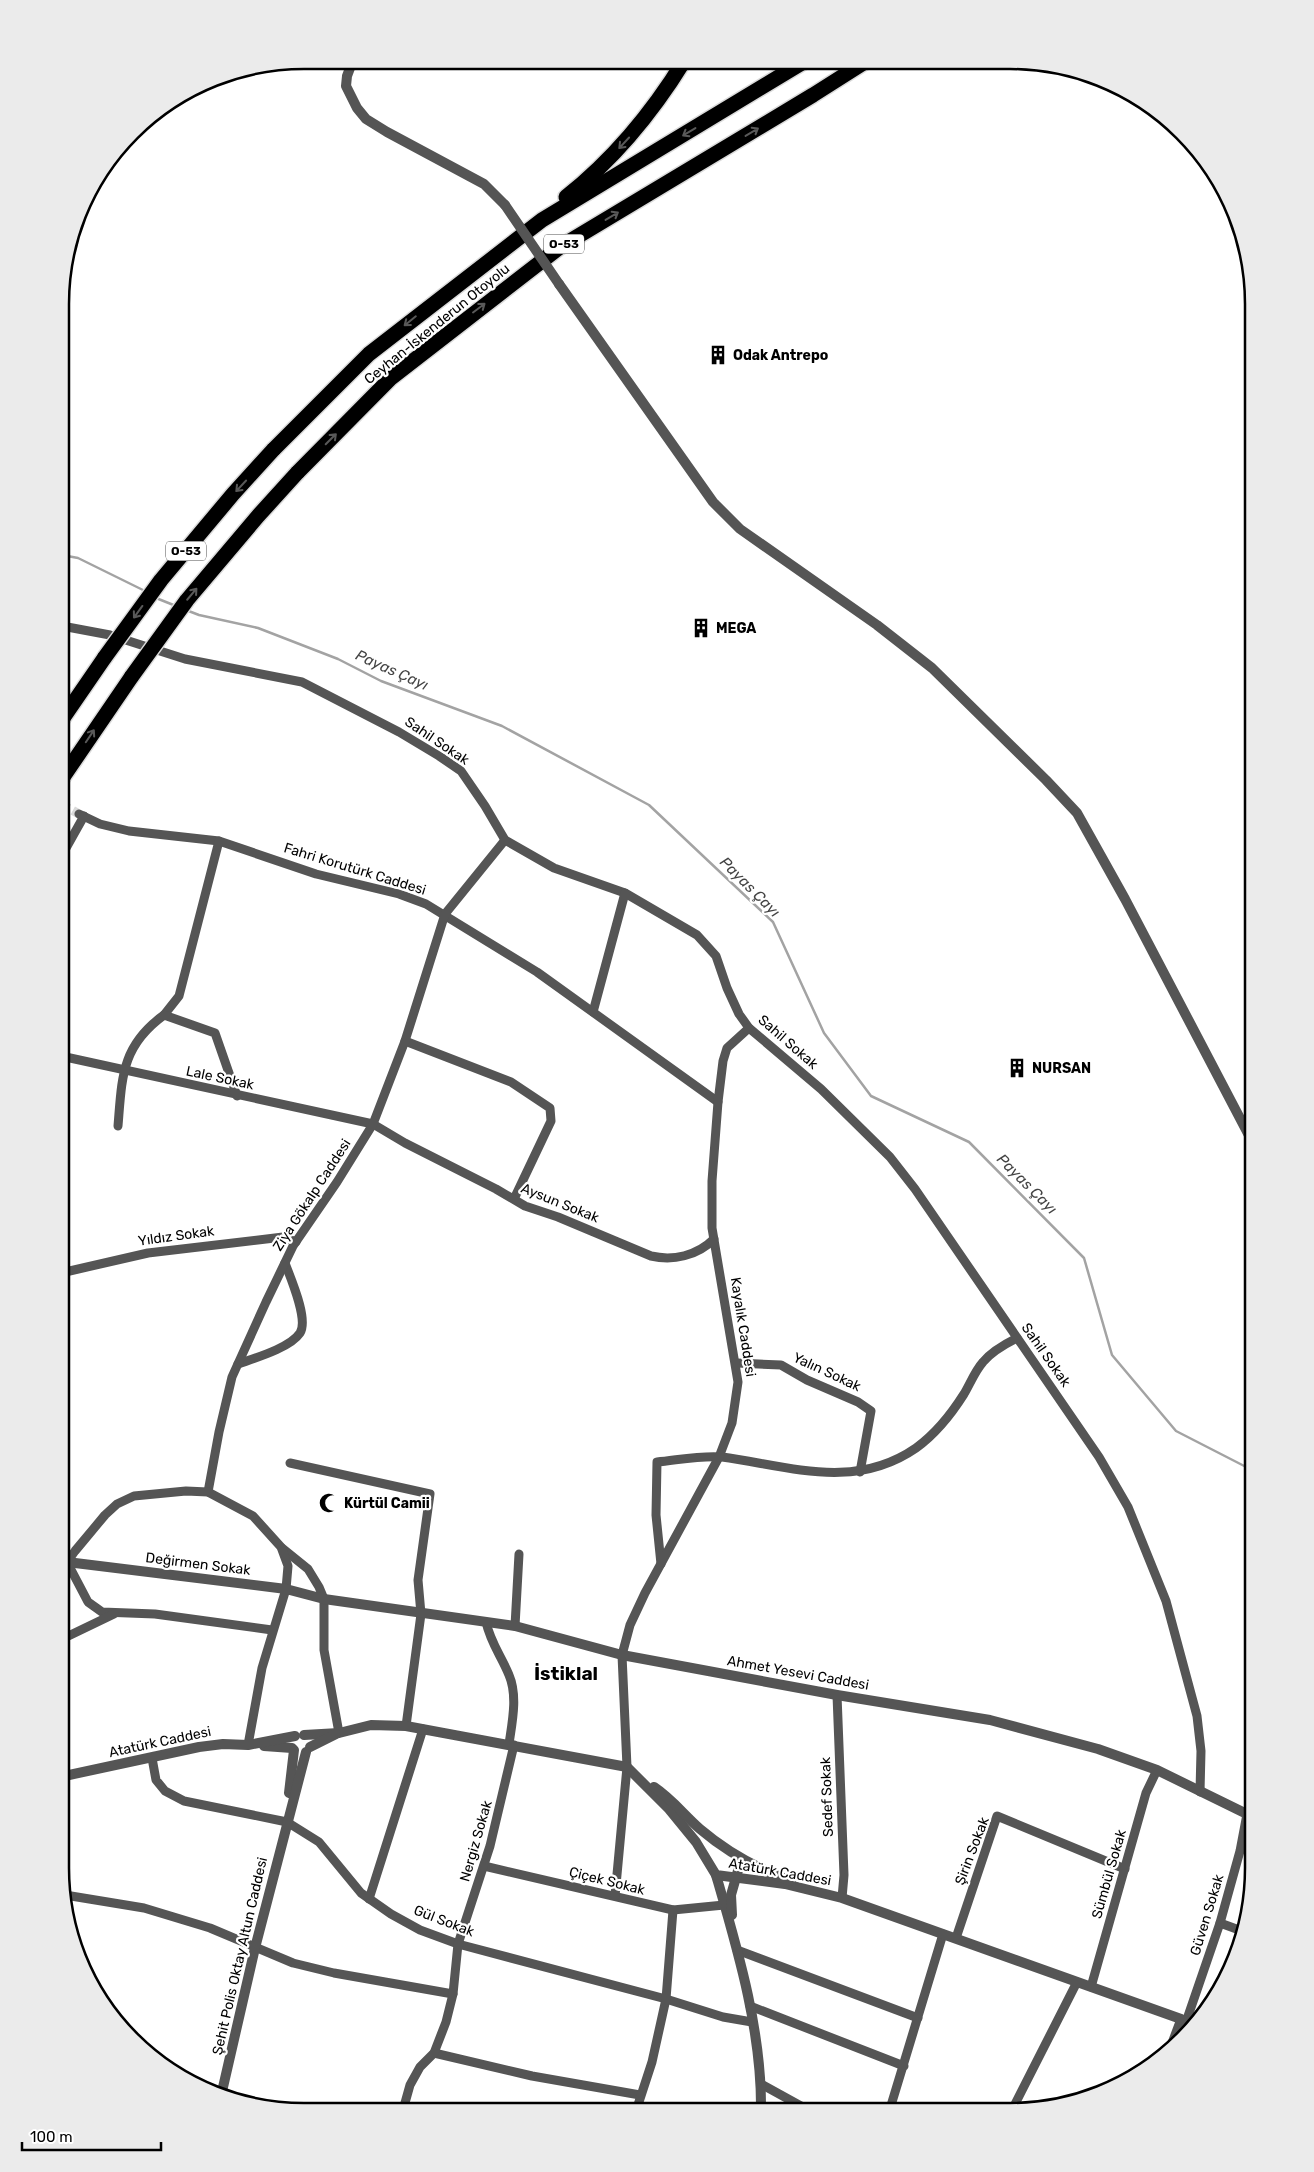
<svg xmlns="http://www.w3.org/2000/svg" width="1314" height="2172" viewBox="0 0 1314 2172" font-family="Rubik,sans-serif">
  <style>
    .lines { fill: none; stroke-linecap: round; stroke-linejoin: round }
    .stream { stroke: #a3a3a3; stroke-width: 2.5 }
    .minor-tunnel { stroke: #d9d9d9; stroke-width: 9; stroke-dasharray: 9 4.5; stroke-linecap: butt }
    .motorway-casing { stroke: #dbdbdb; stroke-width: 18 }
    .minor { stroke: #555; stroke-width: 9 }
    .tertiary { stroke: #555; stroke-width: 10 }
    .motorway { stroke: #000; stroke-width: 15 }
    .motorway-bridge-casing { stroke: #dbdbdb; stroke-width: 18; stroke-linecap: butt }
    .tertiary-bridge { stroke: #555; stroke-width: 10 }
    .motorway-bridge { stroke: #000; stroke-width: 15 }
    .oneway { stroke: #595959 }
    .labels { text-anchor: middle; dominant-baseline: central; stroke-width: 4.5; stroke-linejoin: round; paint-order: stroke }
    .shield { fill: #fff; stroke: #4c4c4c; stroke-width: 1 }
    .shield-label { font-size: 12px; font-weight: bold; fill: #000 }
    .street-label { font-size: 14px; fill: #000; stroke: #fff }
    .poi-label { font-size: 14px; font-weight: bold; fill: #000; stroke: #fff; text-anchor: start }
    .water-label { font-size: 15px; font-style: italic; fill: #444; stroke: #fff }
    .district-label { font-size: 19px; font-weight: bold; fill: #000; stroke: #fff }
    .rim { fill: none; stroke: #000; stroke-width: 2.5 }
  </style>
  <rect width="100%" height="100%" fill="#fff"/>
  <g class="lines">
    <g class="stream">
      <path d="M 62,555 L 78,558 L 147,592"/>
      <path d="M 156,598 L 176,606"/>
      <path d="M 186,610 L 199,615 L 258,628 L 338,659 L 381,681 L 502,726 L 649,805 L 773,922 L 824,1033 L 871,1096 L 969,1142 L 1084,1258 L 1112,1355 L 1176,1431 L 1254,1471"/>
    </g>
    <path class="minor-tunnel" d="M 61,804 L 79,814"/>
    <defs>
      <g id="motorway">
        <path d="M 566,197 C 614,159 652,113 684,61"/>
        <path d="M 273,450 L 369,354 L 542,220 L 805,61"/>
        <path d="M 297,473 L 391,378 L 560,247 L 813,95 L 865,62"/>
        <path d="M 61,721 L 105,657"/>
        <path d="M 61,780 L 132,676"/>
      </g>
    </defs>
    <use href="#motorway" class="motorway-casing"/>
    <g class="minor">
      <path d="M 62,626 L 110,635 L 185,659 L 302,682 L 399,732 L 439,756 L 461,771 L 485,806 L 505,840 L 554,868 L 625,893 L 697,935 L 716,956 L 727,988 L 739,1014 L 749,1028 L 821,1089 L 890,1157 L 915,1189 L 1099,1457 L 1128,1507 L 1166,1601 L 1197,1716 L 1201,1751 L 1200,1792"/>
      <path d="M 79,814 L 100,824 L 129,831 L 219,841 L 316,874 L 399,894 L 426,904 L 537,972 L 718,1102"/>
      <path d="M 61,857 L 84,816"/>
      <path d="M 593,1012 L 625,893"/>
      <path d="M 164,1015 L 179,996 L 219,841"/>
      <path d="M 405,1041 L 511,1082 L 550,1108 L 551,1121 L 514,1199"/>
      <path d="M 61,1056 L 373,1124 L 405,1143 L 496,1189 L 525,1206 L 558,1217 L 651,1256 C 673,1261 697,1256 714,1239"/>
      <path d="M 118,1126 C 122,1078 121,1046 164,1015 L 215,1033 L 237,1096"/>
      <path d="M 61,1273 L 148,1253 L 283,1237 L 296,1242"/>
      <path d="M 737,1363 L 781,1365 L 807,1380 L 858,1402 L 871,1411 L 860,1472"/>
      <path d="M 238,1364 C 255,1358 290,1348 300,1333 C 309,1319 290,1277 285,1263"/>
      <path d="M 290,1463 L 430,1494 L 418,1580 L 421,1614 L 406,1726"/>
      <path d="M 208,1492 L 219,1432 L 232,1377 L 266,1302 L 293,1246 L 337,1182 L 373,1124 L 405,1041 L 445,914 L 505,840"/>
      <path d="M 60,1540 L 67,1562 L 88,1602 L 102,1612 L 155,1614 L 272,1630"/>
      <path d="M 282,1548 L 308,1569 L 319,1587 L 324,1599 L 324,1650 L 339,1733"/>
      <path d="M 661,1564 L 656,1515 L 657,1462 C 678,1460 702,1455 722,1457 C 789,1466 854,1491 916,1448 C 934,1435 952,1413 964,1394 C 970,1384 975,1371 983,1362 C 992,1351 1005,1344 1017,1338"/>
      <path d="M 60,1572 L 75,1551 L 105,1515 L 117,1504 L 134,1496 L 186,1491 L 208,1492 L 253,1516 L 281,1547 L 288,1566 L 286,1589 L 262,1668 L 248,1745"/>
      <path d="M 486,1622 C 491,1644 501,1655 509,1675 C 518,1696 512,1723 509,1744"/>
      <path d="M 515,1626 L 519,1554"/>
      <path d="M 60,1640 L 114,1614"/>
      <path d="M 837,1695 L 844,1875 L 842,1898"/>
      <path d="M 152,1758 L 156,1780 L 165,1791 L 184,1801 L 287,1822 L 319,1842 L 361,1893 L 391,1914 L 420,1930 L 458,1944 L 666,1999 L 723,2017 L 752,2022"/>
      <path d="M 484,1866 L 673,1910 L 724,1905"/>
      <path d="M 65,1895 L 144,1908 L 210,1928 L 293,1963 L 334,1973 L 453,1994"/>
      <path d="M 615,1896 L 627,1767 L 622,1655 L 630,1625 L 645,1593 L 719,1457 L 732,1423 L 738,1382 L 712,1228 L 712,1181 L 718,1102 L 723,1061 L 727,1048 L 749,1028"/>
      <path d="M 369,1899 L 423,1729"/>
      <path d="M 1220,1923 L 1242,1931"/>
      <path d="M 956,1938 L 997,1816 L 1125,1869"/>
      <path d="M 737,1950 L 918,2018"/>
      <path d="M 1091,1987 L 1146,1793 L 1157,1770"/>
      <path d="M 750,2006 L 904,2066"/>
      <path d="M 1186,2022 L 1220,1923 L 1240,1851 L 1247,1814 L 1253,1803"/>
      <path d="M 1169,2051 L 1181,2019"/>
      <path d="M 434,2053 L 532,2076 L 640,2095"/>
      <path d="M 761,2084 L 810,2111"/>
      <path d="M 403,2110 L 410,2085 L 420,2067 L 434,2053 L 446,2022 L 453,1994 L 458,1944 L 490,1846 L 514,1745"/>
      <path d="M 636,2111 L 652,2062 L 666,1999 L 673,1910"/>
      <path d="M 889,2112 L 943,1934"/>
      <path d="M 1011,2112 L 1077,1982"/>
    </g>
    <g class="tertiary">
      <path d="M 353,60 L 347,76 L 346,86 L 357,108 L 366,119 L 387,132 L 484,184 L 505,205"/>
      <path d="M 559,284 L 713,502 L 740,529 L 877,625 L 932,668 L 1046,780 L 1077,813 L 1125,899 L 1254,1145"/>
      <path d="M 67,1562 L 286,1589 L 324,1599 L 515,1626 L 622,1655 L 837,1695 L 990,1720 L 1098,1749 L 1157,1770 L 1253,1817"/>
      <path d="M 304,1735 L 339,1733 L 371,1725 L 406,1726 L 627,1767 L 669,1809 L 696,1842 L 716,1875 L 785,1884 L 842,1898 L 1181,2019 L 1195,2025"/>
      <path d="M 264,1746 L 292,1748"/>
      <path d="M 310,1747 L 336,1734"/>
      <path d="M 60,1777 L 199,1747 L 223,1744 L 248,1745 L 295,1736"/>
      <path d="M 654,1787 C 672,1799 684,1815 700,1829 C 727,1852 758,1869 791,1881"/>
      <path d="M 289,1793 L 294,1750"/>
      <path d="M 716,1875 C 738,1951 762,2031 761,2111"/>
      <path d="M 732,1915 L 731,1895 L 739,1867 L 738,1858"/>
      <path d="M 221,2096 L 255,1948 L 306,1752"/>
    </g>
    <use href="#motorway" class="motorway"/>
    <defs>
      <g id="motorway-bridge">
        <path d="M 105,657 L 161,580 L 233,494 L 273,450"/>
        <path d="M 132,676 L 187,600 L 258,516 L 297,473"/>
      </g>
    </defs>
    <use href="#motorway-bridge" class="motorway-bridge-casing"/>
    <path class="tertiary-bridge" d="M 505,205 L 559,284"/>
    <use href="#motorway-bridge" class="motorway-bridge"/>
  </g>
  <defs><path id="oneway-shaft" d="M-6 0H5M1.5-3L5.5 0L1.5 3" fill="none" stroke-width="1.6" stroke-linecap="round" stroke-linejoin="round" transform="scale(1.25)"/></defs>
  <g class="oneway">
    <use href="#oneway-shaft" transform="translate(689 132) rotate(149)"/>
    <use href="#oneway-shaft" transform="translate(752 132) rotate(-31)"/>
    <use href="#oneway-shaft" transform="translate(624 143) rotate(133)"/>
    <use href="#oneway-shaft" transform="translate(612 216) rotate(-31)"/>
    <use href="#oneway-shaft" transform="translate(479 308) rotate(-37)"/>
    <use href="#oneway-shaft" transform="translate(410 321) rotate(141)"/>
    <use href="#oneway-shaft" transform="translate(331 439) rotate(-45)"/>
    <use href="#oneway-shaft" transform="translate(241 486) rotate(133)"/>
    <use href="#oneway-shaft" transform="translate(192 594) rotate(-50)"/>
    <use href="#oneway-shaft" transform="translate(138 612) rotate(126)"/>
    <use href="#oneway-shaft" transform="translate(90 736) rotate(-56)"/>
  </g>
  <defs>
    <symbol id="building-bare" viewBox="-9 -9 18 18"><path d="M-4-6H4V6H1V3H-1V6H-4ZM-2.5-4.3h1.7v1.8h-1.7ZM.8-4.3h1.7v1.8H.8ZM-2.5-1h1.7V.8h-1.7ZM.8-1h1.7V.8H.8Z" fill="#000" stroke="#fff" stroke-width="2.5" paint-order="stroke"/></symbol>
    <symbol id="mosque-bare" viewBox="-9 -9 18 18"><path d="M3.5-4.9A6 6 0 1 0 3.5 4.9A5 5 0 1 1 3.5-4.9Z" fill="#000" stroke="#fff" stroke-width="2.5" paint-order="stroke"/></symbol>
  </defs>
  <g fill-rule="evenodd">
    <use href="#building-bare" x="704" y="341" width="28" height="28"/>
    <use href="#building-bare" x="687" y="614" width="28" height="28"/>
    <use href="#building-bare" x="1003" y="1054" width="28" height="28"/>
    <use href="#mosque-bare" x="315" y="1489" width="28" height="28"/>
  </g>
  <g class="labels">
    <g class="shield">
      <rect x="544" y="234.5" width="40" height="19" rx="4"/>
      <rect x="166" y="541.5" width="40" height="19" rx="4"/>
    </g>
    <g class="shield-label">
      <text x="564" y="244">O-53</text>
      <text x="186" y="551">O-53</text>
    </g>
    <g class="street-label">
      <text transform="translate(437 324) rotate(-39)">Ceyhan-İskenderun Otoyolu</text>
      <text transform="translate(437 741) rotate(34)">Sahil Sokak</text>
      <text transform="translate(355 869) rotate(17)">Fahri Korutürk Caddesi</text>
      <text transform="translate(788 1042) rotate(41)">Sahil Sokak</text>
      <text transform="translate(220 1078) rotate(12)">Lale Sokak</text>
      <text transform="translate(312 1195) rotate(-57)">Ziya Gökalp Caddesi</text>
      <text transform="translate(560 1203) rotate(22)">Aysun Sokak</text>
      <text transform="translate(176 1236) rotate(-8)">Yıldız Sokak</text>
      <text transform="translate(743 1327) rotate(81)">Kayalık Caddesi</text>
      <text transform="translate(1046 1355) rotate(55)">Sahil Sokak</text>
      <text transform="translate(827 1372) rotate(25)">Yalın Sokak</text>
      <text transform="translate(198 1564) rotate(7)">Değirmen Sokak</text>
      <text transform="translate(798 1673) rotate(10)">Ahmet Yesevi Caddesi</text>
      <text transform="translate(160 1742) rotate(-12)">Atatürk Caddesi</text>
      <text transform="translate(827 1797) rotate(-92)">Sedef Sokak</text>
      <text transform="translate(476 1841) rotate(-74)">Nergiz Sokak</text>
      <text transform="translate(972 1851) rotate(-69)">Şirin Sokak</text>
      <text transform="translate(780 1872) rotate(10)">Atatürk Caddesi</text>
      <text transform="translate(1109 1874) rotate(-74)">Sümbül Sokak</text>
      <text transform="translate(607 1881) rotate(14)">Çiçek Sokak</text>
      <text transform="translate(1207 1915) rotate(-73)">Güven Sokak</text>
      <text transform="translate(444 1921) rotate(21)">Gül Sokak</text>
      <text transform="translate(240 1956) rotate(-77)">Şehit Polis Oktay Altun Caddesi</text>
    </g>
    <g class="poi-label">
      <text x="733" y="355">Odak Antrepo</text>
      <text x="716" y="628">MEGA</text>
      <text x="1032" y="1068">NURSAN</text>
      <text x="344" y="1503">Kürtül Camii</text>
    </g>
    <g class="water-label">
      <text transform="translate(392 670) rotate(24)">Payas Çayı</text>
      <text transform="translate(750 887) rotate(45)">Payas Çayı</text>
      <text transform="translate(1027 1184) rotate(45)">Payas Çayı</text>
    </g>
    <g class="district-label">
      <text x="566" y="1673">İstiklal</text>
    </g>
  </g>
  <path d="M0 0H1314V2172H0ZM304 69H1010A235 235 0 0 1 1245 304V1868A235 235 0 0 1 1010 2103H304A235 235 0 0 1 69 1868V304A235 235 0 0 1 304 69Z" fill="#ebebeb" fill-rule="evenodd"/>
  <path class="rim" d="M304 69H1010A235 235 0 0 1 1245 304V1868A235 235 0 0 1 1010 2103H304A235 235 0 0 1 69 1868V304A235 235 0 0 1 304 69Z"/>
  <path d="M22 2142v8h139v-8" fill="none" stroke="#000000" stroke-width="2.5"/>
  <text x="30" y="2142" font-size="15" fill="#000000" stroke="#ffffff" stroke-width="4" paint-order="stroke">100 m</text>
</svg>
